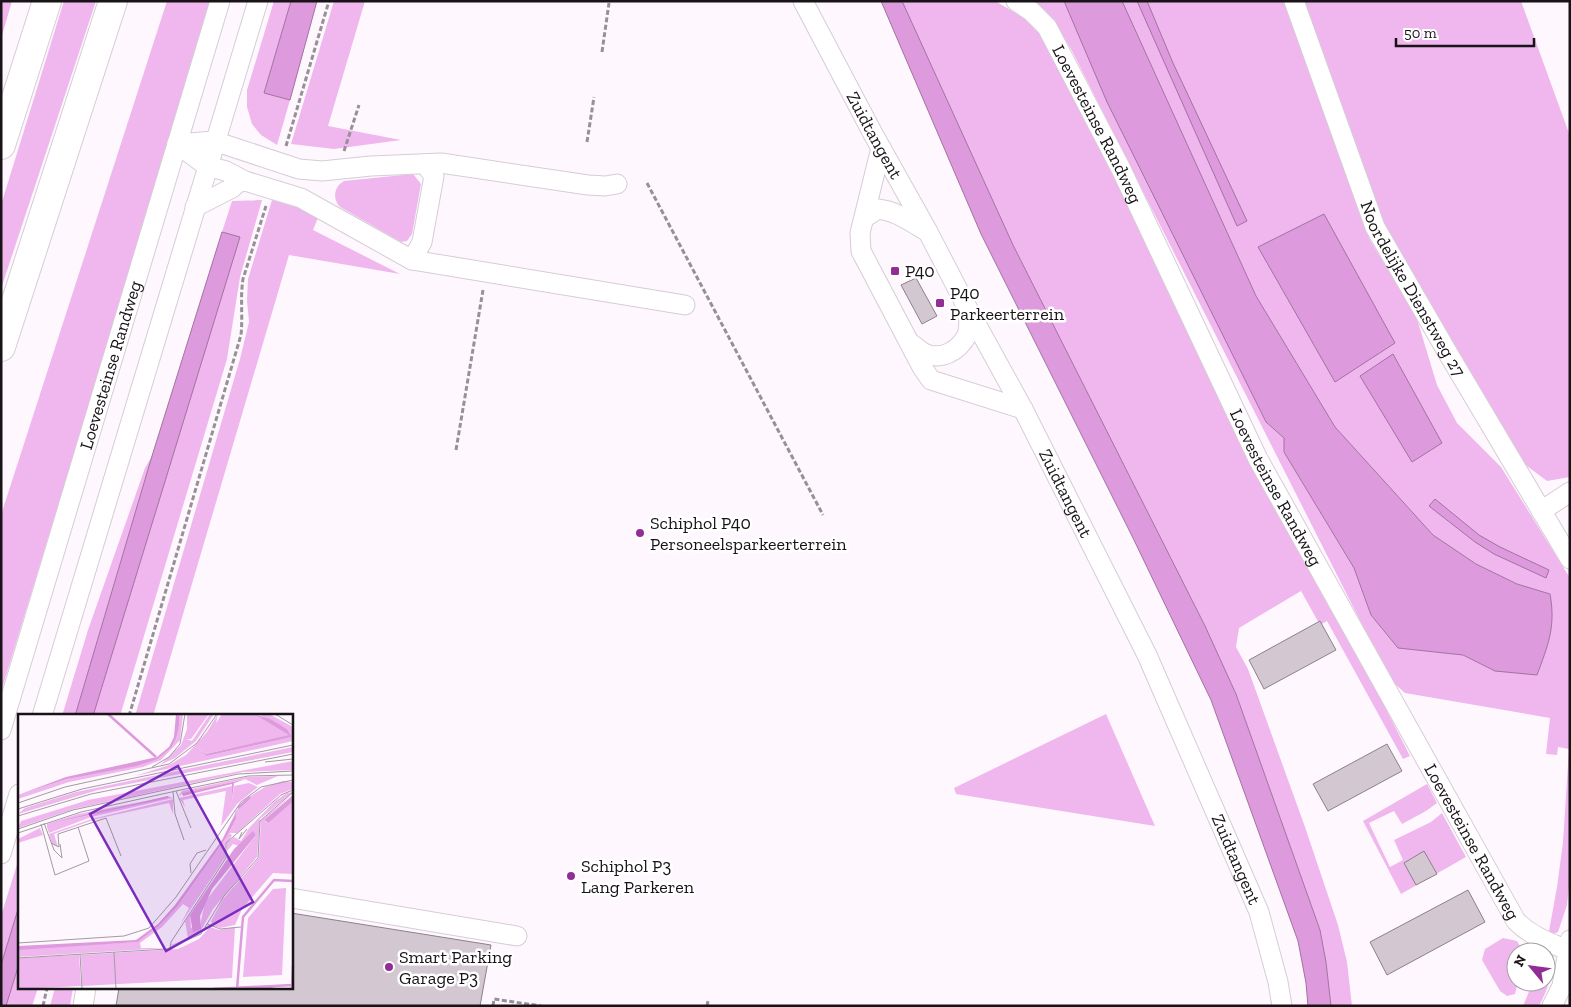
<svg xmlns="http://www.w3.org/2000/svg" width="1571" height="1007" viewBox="0 0 1571 1007" font-family="'Zilla Slab',serif">
  <style>
    .green { fill: #efb7ee }
    .water { fill: #dd9adc; stroke: #a272a1 }
    .building { fill: #d3c8d2; stroke: #8b818a }
    .lines { fill: none; stroke-linecap: round; stroke-linejoin: round }
    .minor-casing { stroke: #d6ccd6; stroke-width: 21 }
    .highway-casing { stroke: #d6ccd6; stroke-width: 30 }
    .path { stroke: #969196; stroke-width: 3; stroke-dasharray: 5 2.5; stroke-linecap: butt }
    .minor { stroke: #fff; stroke-width: 19 }
    .highway { stroke: #fff; stroke-width: 28 }
    .poi-dot { fill: #912d94; stroke: #fff; stroke-width: 2 }
    .labels { text-anchor: middle; dominant-baseline: central; stroke-width: 5; stroke-linejoin: round; paint-order: stroke }
    .street-label { font-size: 18px; fill: #171317; stroke: #fff }
    .poi-label { font-size: 18px; fill: #171317; stroke: #fff; text-anchor: start }
    .inset-river { fill: none; stroke: #dd9adc; stroke-width: 2.5 }
    .inset-road { fill: none; stroke: #a29ca2; stroke-width: 1 }
    .view { fill: #7b2cbf; fill-opacity: 0.15; stroke: #7b2cbf; stroke-width: 2.5 }
    .inset-edge { fill: none; stroke: #171317; stroke-width: 2.5 }
  </style>
  <rect width="100%" height="100%" fill="#fef8fe"/>
  <g class="green">
    <path d="M 1,1 L 12,1 L 1,39 Z"/>
    <path d="M 64,1 L 96,1 L 1,289 L 1,205 Z"/>
    <path d="M 167,1 L 212,1 L 1,692 L 1,515 Z"/>
    <path d="M 274,1 L 291,1 L 264,93 L 290,100 L 277,145 L 261,135 L 252,124 L 247,107 L 247,90 Z"/>
    <path d="M 334,1 L 365,1 L 328,126 L 401,140 L 334,149 L 291,144 Z"/>
    <path d="M 902,1 L 995,1 L 1021,16 L 1033,25 L 1041,35 L 1410,756 L 1403,759 L 1327,621 L 1320,625 L 1301,591 L 1239,628 L 1236,647 L 1248,669 L 1305,827 L 1338,925 L 1347,962 L 1352,1006 L 1331,1006 L 1326,962 L 1320,930 L 1236,694 L 1205,626 L 1013,245 Z"/>
    <path d="M 1033,1 L 1065,1 L 1266,422 L 1284,438 L 1284,452 L 1354,568 L 1371,615 L 1398,648 L 1463,655 L 1495,671 L 1550,594 L 1517,584 L 1476,564 L 1433,535 L 1335,427 L 1256,296 L 1122,1 L 1285,1 L 1369,238 L 1417,319 L 1437,385 L 1457,423 L 1501,467 L 1570,578 L 1570,877 L 1567,905 L 1558,932 L 1553,934 L 1551,934 L 1549,931 L 1557,887 L 1563,842 L 1569,749 L 1558,747 L 1557,755 L 1546,754 L 1550,718 L 1405,693 L 1395,684 L 1381,662 L 1072,51 L 1055,23 Z"/>
    <path d="M 1303,1 L 1521,1 L 1570,136 L 1570,477 L 1547,481 L 1523,463 L 1394,247 L 1368,184 Z"/>
    <path d="M 413,174 L 421,184 L 412,234 L 407,241 L 401,242 L 340,207 C 332,198 334,187 344,181 Z"/>
    <path d="M 262,200 L 240,277 L 227,359 L 120,716 L 93,716 L 239,238 L 222,232 L 232,201 Z"/>
    <path d="M 272,200 L 296,207 L 318,218 L 313,230 L 400,274 L 289,255 L 153,716 L 135,716 L 240,359 L 249,322 L 247,301 L 248,279 Z"/>
    <path d="M 152,456 L 75,716 L 62,716 L 88,630 L 145,468 Z"/>
    <path d="M 1106,714 L 1155,826 L 956,794 L 954,788 Z"/>
    <path d="M 1427,784 L 1437,803 L 1426,811 L 1402,824 L 1394,811 L 1369,823 L 1390,867 L 1403,860 L 1394,840 L 1431,822 L 1442,813 L 1466,857 L 1401,894 L 1363,821 Z"/>
    <path d="M 19,858 L 19,906 L 1,965 L 1,916 Z"/>
    <path d="M 1503,938 L 1517,941 L 1523,952 L 1516,952 L 1516,982 L 1518,982 L 1515,994 L 1507,996 L 1500,991 L 1482,960 L 1485,949 Z"/>
    <path d="M 1546,953 L 1548,955 C 1551,980 1550,984 1539,1006 L 1523,1006 L 1533,982 L 1546,982 Z"/>
    <path d="M 19,964 L 19,988 L 38,988 L 32,1006 L 6,1006 Z"/>
    <path d="M 55,988 L 73,988 L 70,1006 L 50,1006 Z"/>
  </g>
  <g class="water">
    <path d="M 291,1 L 317,1 L 290,100 L 264,93 Z"/>
    <path d="M 881,1 L 902,1 L 1013,245 L 1205,626 L 1236,694 L 1320,930 L 1326,962 L 1331,1006 L 1308,1006 L 1306,983 L 1298,941 L 1211,700 L 1133,538 L 981,234 Z"/>
    <path d="M 1064,1 L 1122,1 L 1256,296 L 1335,427 L 1433,535 L 1476,564 L 1517,584 L 1550,594 C 1556,627 1548,645 1537,675 L 1495,671 L 1463,655 L 1398,648 L 1371,615 L 1354,568 L 1284,452 L 1284,438 L 1266,422 L 1107,102 Z"/>
    <path d="M 1137,1 L 1147,1 L 1173,63 L 1247,221 L 1237,226 Z"/>
    <path d="M 1324,214 L 1395,343 L 1335,382 L 1258,247 Z"/>
    <path d="M 222,232 L 240,237 L 93,716 L 75,716 L 152,456 Z"/>
    <path d="M 1393,354 L 1442,443 L 1412,462 L 1360,376 Z"/>
    <path d="M 1435,499 L 1479,535 L 1500,547 L 1549,570 L 1546,578 L 1494,554 L 1475,542 L 1429,506 Z"/>
    <path d="M 19,906 L 19,964 L 6,1006 L 1,1006 L 1,965 Z"/>
  </g>
  <g class="building">
    <path d="M 916,278 L 937,316 L 922,324 L 901,285 Z"/>
    <path d="M 1320,621 L 1336,650 L 1264,689 L 1249,660 Z"/>
    <path d="M 1387,744 L 1402,771 L 1328,811 L 1313,784 Z"/>
    <path d="M 1424,851 L 1437,874 L 1416,885 L 1404,863 Z"/>
    <path d="M 1468,890 L 1485,922 L 1387,975 L 1370,942 Z"/>
    <path d="M 291,913 L 491,945 L 480,1006 L 116,1006 L 119,988 L 291,988 Z"/>
  </g>
  <g class="lines">
    <defs>
      <g id="minor">
        <path id="s1" d="M 803,1 L 872,132 L 928,232 L 969,311 L 1023,409 L 1147,655 L 1259,912 L 1278,982 L 1282,1006"/>
        <path id="s2" d="M 1016,1 L 1031,11 L 1047,27 L 1121,169 L 1258,459 L 1516,921 C 1531,936 1548,942 1567,950"/>
        <path id="s3" d="M 1294,1 L 1375,227 L 1449,355 L 1570,559"/>
        <path d="M 177,144 L 207,166 L 226,171 L 245,181 L 301,198 L 412,260 L 685,305"/>
        <path d="M 177,144 L 214,141 L 299,169 L 322,171 L 371,166 L 441,163 L 588,185 L 605,186 L 617,184"/>
        <path d="M 881,148 L 860,233 L 861,251 L 922,367 L 931,380 L 1023,409"/>
        <path d="M 195,207 L 232,188 L 237,183 L 245,181"/>
        <path d="M 864,218 L 878,209 C 897,211 912,223 928,232"/>
        <path d="M 412,260 L 422,242 L 434,176 L 425,164"/>
        <path d="M 910,343 C 915,346 919,350 924,353 C 941,361 959,351 967,335 C 970,328 968,318 969,311"/>
        <path d="M 1541,511 L 1570,492"/>
        <path d="M 42,716 L 258,1"/>
        <path id="s4" d="M 1,730 L 220,1"/>
        <path d="M 1,854 L 19,794"/>
        <path d="M 291,898 L 517,936"/>
        <path d="M 83,1006 L 86,988"/>
        <path d="M 1552,1006 L 1562,986 L 1570,940"/>
      </g>
      <g id="highway">
        <path d="M 1,145 L 47,1"/>
        <path d="M 1,347 L 113,1"/>
      </g>
    </defs>
    <use href="#minor" class="minor-casing"/>
    <use href="#highway" class="highway-casing"/>
    <g class="path">
      <path d="M 602,52 L 609,3"/>
      <path d="M 587,142 L 594,97"/>
      <path d="M 286,146 L 329,1"/>
      <path d="M 344,151 L 359,105"/>
      <path d="M 647,183 L 823,515"/>
      <path d="M 456,450 L 483,290"/>
      <path d="M 129,716 L 241,335 C 243,316 240,298 243,279 L 266,206"/>
      <path d="M 43,1006 L 47,988"/>
      <path d="M 493,1006 L 494,999 L 541,1006"/>
      <path d="M 707,1006 L 708,1001"/>
    </g>
    <use href="#minor" class="minor"/>
    <use href="#highway" class="highway"/>
  </g>
  <g class="poi-dot">
    <rect x="890" y="266" width="10" height="10" rx="2.5"/>
    <rect x="935" y="298" width="10" height="10" rx="2.5"/>
    <circle cx="640" cy="533" r="5"/>
    <circle cx="571" cy="876" r="5"/>
    <circle cx="389" cy="967" r="5"/>
  </g>
  <g class="labels">
    <g class="street-label">
      <text stroke="none"><textPath href="#s2" startOffset="150">Loevesteinse Randweg</textPath></text>
      <text stroke="none"><textPath href="#s1" startOffset="152">Zuidtangent</textPath></text>
      <text stroke="none"><textPath href="#s3" startOffset="312">Noordelijke Dienstweg 27</textPath></text>
      <text stroke="none"><textPath href="#s4" startOffset="381">Loevesteinse Randweg</textPath></text>
      <text stroke="none"><textPath href="#s2" startOffset="555">Loevesteinse Randweg</textPath></text>
      <text stroke="none"><textPath href="#s1" startOffset="558">Zuidtangent</textPath></text>
      <text stroke="none"><textPath href="#s2" startOffset="960">Loevesteinse Randweg</textPath></text>
      <text stroke="none"><textPath href="#s1" startOffset="962">Zuidtangent</textPath></text>
    </g>
    <g class="poi-label">
      <text x="905" y="271">P40</text>
      <text x="950" y="293">P40<tspan x="950" dy="21">Parkeerterrein</tspan></text>
      <text x="650" y="523">Schiphol P40<tspan x="650" dy="21">Personeelsparkeerterrein</tspan></text>
      <text x="581" y="866">Schiphol P3<tspan x="581" dy="21">Lang Parkeren</tspan></text>
      <text x="399" y="957">Smart Parking<tspan x="399" dy="21">Garage P3</tspan></text>
    </g>
  </g>
  <g transform="translate(18 714)">
    <rect width="275" height="275" fill="#fef8fe"/>
    <path d="M 160,0 L 165,0 L 162,26 L 143,46 L 125,53 L 51,68 L 0,85 L 0,81 L 49,65 L 140,45 L 153,34 L 161,12 ZM 169,0 L 191,0 L 173,25 L 168,25 L 174,27 L 192,0 L 196,0 L 178,27 L 157,44 L 142,51 L 163,31 L 169,15 ZM 200,0 L 198,9 L 204,0 L 236,0 L 272,21 L 188,40 L 179,34 L 189,42 L 274,23 L 269,15 L 240,0 L 251,0 L 275,13 L 275,27 L 117,62 L 151,51 L 168,41 L 189,18 ZM 275,33 L 275,38 L 80,76 L 0,100 L 7,94 L 58,78 ZM 275,47 L 275,56 L 225,58 L 56,95 L 0,114 L 3,107 L 70,86 ZM 260,62 L 239,71 L 227,65 L 165,79 L 160,83 L 164,77 L 229,63 ZM 265,67 L 275,68 L 275,75 L 262,80 L 219,119 L 211,119 L 214,121 L 211,127 L 216,123 L 223,127 L 231,114 L 257,87 L 269,79 L 275,78 L 242,105 L 239,143 L 195,195 L 181,220 L 154,232 L 153,231 L 170,224 L 167,207 L 216,135 L 172,201 L 173,214 L 182,212 L 187,188 L 238,121 L 235,118 L 221,132 L 215,130 L 209,137 L 208,128 L 207,144 L 162,211 L 171,194 L 165,190 L 144,213 L 122,229 L 123,234 L 149,234 L 0,243 L 0,236 L 8,234 L 120,228 L 142,211 L 159,193 L 208,124 L 218,105 L 217,98 L 226,86 L 247,73 ZM 231,69 L 240,73 L 219,90 L 203,112 L 208,77 L 165,86 L 167,93 L 161,84 L 214,72 L 213,93 L 216,72 ZM 275,80 L 246,106 L 249,109 L 275,84 L 274,160 L 255,159 L 224,195 L 217,211 L 202,214 L 194,212 L 193,207 L 205,185 L 241,144 L 243,106 ZM 150,82 L 155,84 L 73,103 L 31,119 L 29,113 L 29,110 L 60,100 L 127,87 L 34,110 ZM 155,85 L 155,100 L 151,89 L 78,105 L 36,120 L 40,133 L 34,130 L 31,120 L 74,105 ZM 22,114 L 25,121 L 0,129 L 0,125 ZM 268,174 L 264,261 L 225,263 L 230,204 L 255,175 ZM 192,213 L 201,216 L 217,213 L 214,264 L 64,272 L 63,241 L 160,235 L 181,225 ZM 61,241 L 63,272 L 0,275 L 0,244 Z" fill="#efb7ee"/>
    <path d="M 158,0 L 161,2 L 161,12 L 158,24 L 153,34 L 140,45 L 118,52 L 49,65 L 0,81 L 48,63 L 139,43 L 151,33 L 156,23 ZM 236,0 L 252,5 L 269,15 L 274,23 L 189,42 L 179,35 L 188,40 L 271,21 ZM 228,65 L 216,69 L 213,93 L 214,70 L 165,82 L 164,79 ZM 150,82 L 150,84 L 34,109 L 70,100 ZM 274,82 L 274,88 L 250,109 L 246,106 ZM 218,98 L 218,105 L 208,124 L 159,193 L 142,211 L 120,228 L 0,236 L 0,232 L 118,226 L 140,210 L 157,191 L 204,126 ZM 235,117 L 238,121 L 194,175 L 182,202 L 183,215 L 175,218 L 172,201 L 216,135 Z" fill="#dd9adc"/>
    <path class="inset-river" d="M 90,0 L 138,43M 220,94 L 232,83M 195,275 L 275,271M 219,275 L 225,203 L 256,166 L 275,167M 240,275 L 257,272M 274,275 L 275,251"/>
    <path class="inset-road" d="M 257,0 L 275,11M 247,48 L 275,45M 134,53 L 151,43 L 162,30 L 167,0M 158,77 L 173,114M 155,78 L 157,100 L 166,126M 0,89 L 47,73 L 151,50 L 179,29 L 199,0M 0,95 L 64,75 L 275,31M 0,102 L 73,80 L 275,40M 26,109 L 36,136 L 44,144 L 42,130M 23,110 L 37,161 L 71,147 L 60,113M 0,115 L 55,96 L 220,60 L 275,57M 224,118 L 221,125 L 229,115M 0,119 L 63,98 L 158,77 L 230,62 L 275,61M 33,129 L 41,133 L 40,120 L 88,104 L 103,142M 173,159 L 172,150 L 179,139 L 188,136M 189,210 L 202,215 L 223,213M 0,229 L 106,222 L 131,214 L 158,183 L 223,88 L 243,73 L 275,66M 152,234 L 153,228 L 208,144 L 208,129 L 263,81 L 275,76M 96,238 L 98,275M 62,240 L 64,275M 0,244 L 149,235 L 183,220 L 206,182 L 240,144 L 242,107 L 275,78"/>
    <path class="view" d="M 160,52 L 235,188 L 148,237 L 72,100 Z"/>
    <rect width="275" height="275" class="inset-edge"/>
  </g>
  <rect width="1571" height="1007" fill="none" stroke="#171317" stroke-width="5"/>
  <g transform="translate(1531 967) rotate(299)"><circle r="24" fill="#ffffff" stroke="#a2a1a2"/>
  <path d="M0-4L9 19L0 12L-9 19Z" fill="#912d94"/>
  <text y="-8" font-size="14" font-weight="bold" text-anchor="middle" fill="#171317">N</text>
  </g>
  <path d="M1396 38v8h138v-8" fill="none" stroke="#171317" stroke-width="2.5"/>
  <text x="1404" y="38" font-size="15" fill="#171317" stroke="#ffffff" stroke-width="4" paint-order="stroke">50 m</text>
</svg>
